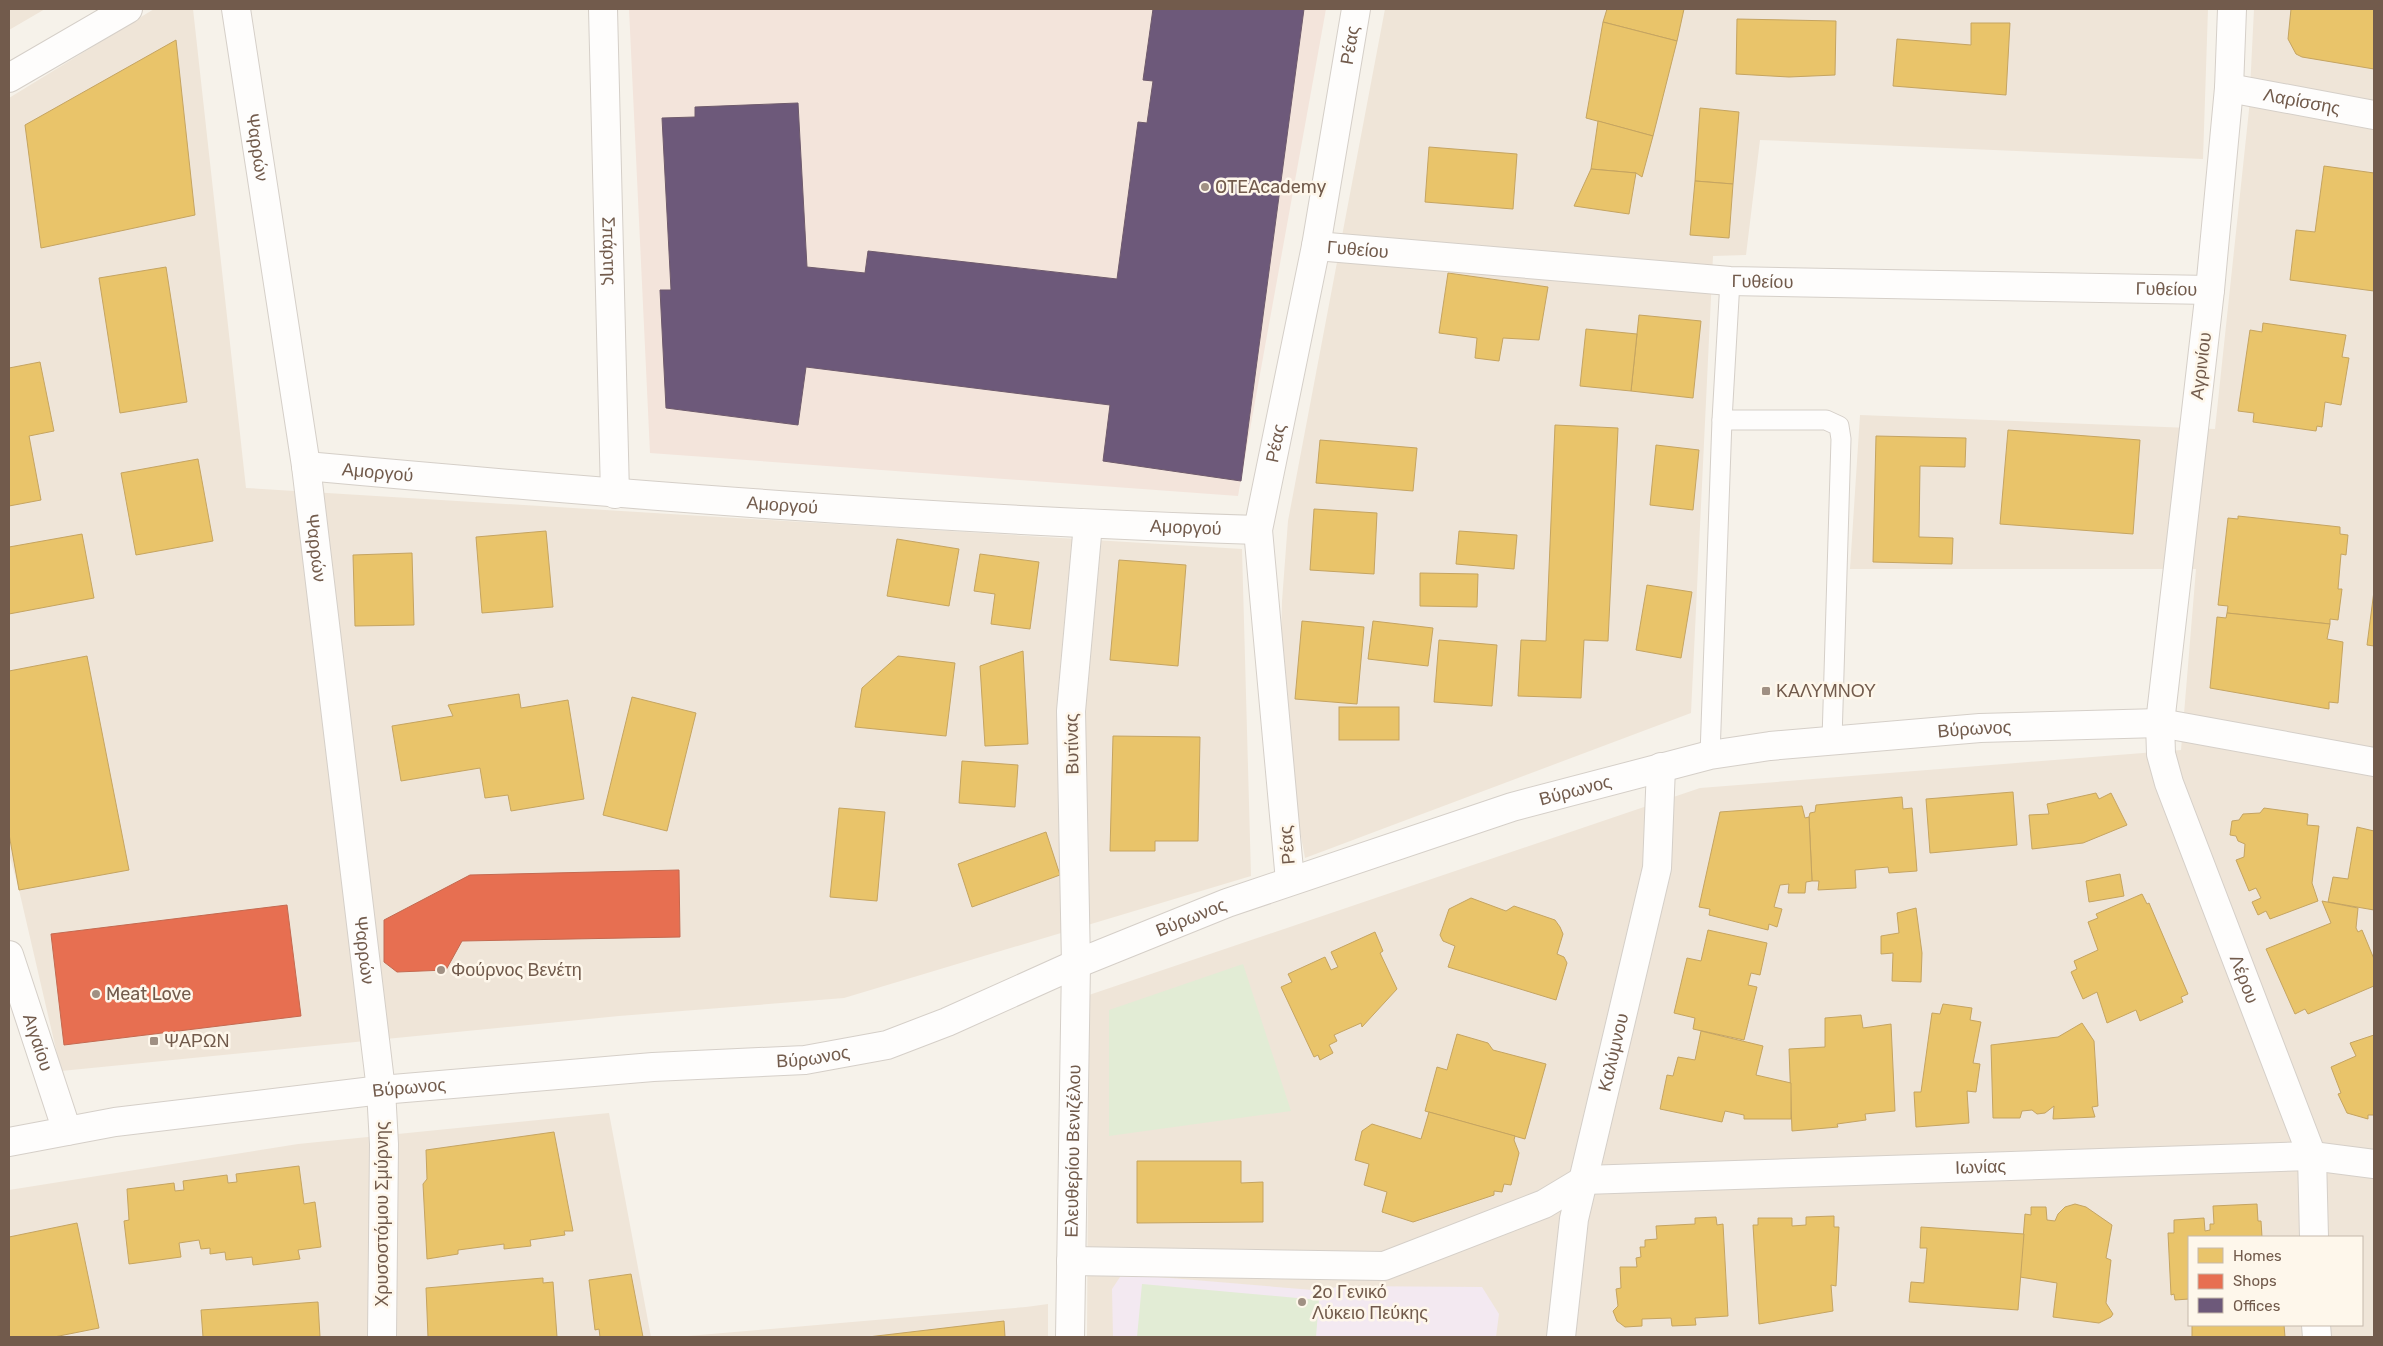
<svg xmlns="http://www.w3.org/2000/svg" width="2383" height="1346" viewBox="0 0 2383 1346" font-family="Rubik,sans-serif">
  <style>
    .residential { fill: #efe5d8; fill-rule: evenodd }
    .commercial { fill: #f3e4db }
    .education { fill: #f3e9f1 }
    .green { fill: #e2ecd5 }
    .homes { fill: #e9c46a; stroke: #c5a461 }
    .shops { fill: #e76f51; stroke: #c46950 }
    .offices { fill: #6d597a; stroke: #6e5a6c }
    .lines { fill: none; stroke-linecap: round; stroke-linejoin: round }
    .service-casing { stroke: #d5cfc8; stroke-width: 21 }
    .minor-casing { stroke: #d5cfc8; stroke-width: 30 }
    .tertiary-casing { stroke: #d5cfc8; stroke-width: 30 }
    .service { stroke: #fefdfc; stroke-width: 19 }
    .minor { stroke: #fefdfc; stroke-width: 28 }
    .tertiary { stroke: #fefdfc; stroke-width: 28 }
    .poi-dot { fill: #a09083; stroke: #fef7eb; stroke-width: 2 }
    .labels { text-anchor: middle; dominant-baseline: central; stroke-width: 5; stroke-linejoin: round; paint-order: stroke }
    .street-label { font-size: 18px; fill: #725b4c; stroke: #fef7eb }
    .poi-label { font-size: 18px; fill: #725b4c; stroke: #fef7eb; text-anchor: start }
  </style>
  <rect width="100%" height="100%" fill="#f6f2ea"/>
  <g class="residential">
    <path d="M 9,9 L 45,9 L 9,30 Z"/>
    <path d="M 154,9 L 193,9 L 246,488 L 1242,549 L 1251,876 L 844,998 L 619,1016 L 61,1071 L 19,890 L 9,854 L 9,98 Z"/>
    <path d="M 1385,9 L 2208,9 L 2203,159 L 1760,140 L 1746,255 L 1713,256 L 1691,713 L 1305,858 L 1279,718 L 1282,601 L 1288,521 Z"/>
    <path d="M 2254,9 L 2374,9 L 2374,1337 L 1087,1337 L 1089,995 L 1700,788 L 2181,750 L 2196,569 L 1850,569 L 1860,415 L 2215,429 L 2249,110 ZM 2189,1237 L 2362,1237 L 2362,1325 L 2189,1325 Z"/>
    <path d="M 609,1113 L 651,1337 L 9,1337 L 9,1190 L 298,1144 Z"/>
    <path d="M 1048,1304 L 1048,1337 L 676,1337 L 1026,1307 Z"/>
  </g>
  <path class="commercial" d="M 629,9 L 1326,9 L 1238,496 L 650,453 Z"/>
  <path class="education" d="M 1122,1274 L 1325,1291 L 1339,1286 L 1482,1287 L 1499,1314 L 1496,1337 L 1113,1337 L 1112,1289 Z"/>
  <g class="green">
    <path d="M 1243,964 L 1291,1111 L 1109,1136 L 1109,1010 Z"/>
    <path d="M 1142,1284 L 1319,1300 L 1316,1337 L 1137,1337 Z"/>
  </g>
  <g class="homes">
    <path d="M 1607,9 L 1684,9 L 1677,41 L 1603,22 Z"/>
    <path d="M 2291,9 L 2374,9 L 2374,69 L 2302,57 L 2296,54 L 2288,39 Z"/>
    <path d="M 1737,19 L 1836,21 L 1835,75 L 1789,77 L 1736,74 Z"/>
    <path d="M 1603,22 L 1677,41 L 1653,136 L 1586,118 Z"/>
    <path d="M 1971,23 L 2010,23 L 2006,95 L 1893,86 L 1897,39 L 1971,45 Z"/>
    <path d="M 176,40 L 195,215 L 41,248 L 25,125 Z"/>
    <path d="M 1700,108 L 1739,112 L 1733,184 L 1695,181 Z"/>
    <path d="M 1598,121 L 1653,136 L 1642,177 L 1636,173 L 1591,169 Z"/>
    <path d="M 1429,147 L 1517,154 L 1513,209 L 1425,202 Z"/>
    <path d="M 2324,166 L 2374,173 L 2374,291 L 2290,280 L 2296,230 L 2315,232 Z"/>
    <path d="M 1591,169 L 1636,173 L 1629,214 L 1574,206 Z"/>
    <path d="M 1695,181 L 1733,184 L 1729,238 L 1690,235 Z"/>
    <path d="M 166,267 L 187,402 L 120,413 L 99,278 Z"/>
    <path d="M 1448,273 L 1548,287 L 1539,340 L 1503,338 L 1499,361 L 1475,358 L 1477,338 L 1439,333 Z"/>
    <path d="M 1639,315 L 1701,321 L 1693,398 L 1631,391 Z"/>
    <path d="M 2263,323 L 2346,335 L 2342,357 L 2349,358 L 2341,405 L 2325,402 L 2322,427 L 2317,426 L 2316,431 L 2253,422 L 2254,413 L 2238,411 L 2250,330 L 2262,332 Z"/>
    <path d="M 1586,329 L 1637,334 L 1631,391 L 1580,386 Z"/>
    <path d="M 40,362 L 54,431 L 29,436 L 41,500 L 9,506 L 9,368 Z"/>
    <path d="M 1555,425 L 1618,428 L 1608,641 L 1584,640 L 1581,698 L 1518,696 L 1521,640 L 1546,641 Z"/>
    <path d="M 2008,430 L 2140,440 L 2133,534 L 2000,524 Z"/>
    <path d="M 1876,436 L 1966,438 L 1965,467 L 1920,466 L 1919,537 L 1953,538 L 1952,564 L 1873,562 Z"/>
    <path d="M 1320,440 L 1417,448 L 1413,491 L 1316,483 Z"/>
    <path d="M 1656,445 L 1699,450 L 1693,510 L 1650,505 Z"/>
    <path d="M 198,459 L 213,541 L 136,555 L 121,473 Z"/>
    <path d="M 1314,509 L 1377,513 L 1374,574 L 1310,570 Z"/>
    <path d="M 2238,516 L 2340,527 L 2340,534 L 2348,535 L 2346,555 L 2341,554 L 2338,589 L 2342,589 L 2338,620 L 2330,619 L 2330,624 L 2227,613 L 2228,606 L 2218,605 L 2228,518 L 2238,519 Z"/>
    <path d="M 546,531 L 553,607 L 482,613 L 476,537 Z"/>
    <path d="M 1459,531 L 1517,535 L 1514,569 L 1456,564 Z"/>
    <path d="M 82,534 L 94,598 L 9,614 L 9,547 Z"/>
    <path d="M 897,539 L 959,549 L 949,606 L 887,596 Z"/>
    <path d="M 412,553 L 414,625 L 355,626 L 353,555 Z"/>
    <path d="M 980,554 L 1039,562 L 1030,629 L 991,624 L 995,594 L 974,591 Z"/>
    <path d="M 1119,560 L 1186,565 L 1178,666 L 1110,660 Z"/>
    <path d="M 1420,573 L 1478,574 L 1477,607 L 1420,606 Z"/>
    <path d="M 1647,585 L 1692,592 L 1681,658 L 1636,650 Z"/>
    <path d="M 2374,591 L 2374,646 L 2367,645 Z"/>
    <path d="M 2227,613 L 2330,624 L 2327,639 L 2343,642 L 2338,703 L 2329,702 L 2329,709 L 2210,688 L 2217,617 L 2226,618 Z"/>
    <path d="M 1302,621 L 1364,627 L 1357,704 L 1295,699 Z"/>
    <path d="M 1373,621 L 1433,628 L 1428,666 L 1368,659 Z"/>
    <path d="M 1439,640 L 1497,645 L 1492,706 L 1434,702 Z"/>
    <path d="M 1023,651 L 1028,744 L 985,746 L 980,666 Z"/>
    <path d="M 87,656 L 129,870 L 19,890 L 9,834 L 9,671 Z"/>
    <path d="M 898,656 L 955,663 L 946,736 L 855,727 L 862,688 Z"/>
    <path d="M 519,694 L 521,708 L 568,700 L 584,799 L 511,811 L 508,795 L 485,798 L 480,768 L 401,781 L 392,726 L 453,716 L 448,705 Z"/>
    <path d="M 632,697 L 696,713 L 667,831 L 603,815 Z"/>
    <rect x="1339" y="707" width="60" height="33"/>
    <path d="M 1113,736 L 1200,737 L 1198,841 L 1155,841 L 1155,851 L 1110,851 Z"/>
    <path d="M 962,761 L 1018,765 L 1015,807 L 959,803 Z"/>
    <path d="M 2013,792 L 2017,845 L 1930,853 L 1926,799 Z"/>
    <path d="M 2096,793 L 2099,799 L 2111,793 L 2127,825 L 2083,843 L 2032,849 L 2029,815 L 2049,814 L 2047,804 Z"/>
    <path d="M 1902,797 L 1903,809 L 1912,808 L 1917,871 L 1889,873 L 1888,867 L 1855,870 L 1856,888 L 1818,890 L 1819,881 L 1812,881 L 1809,817 L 1810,813 L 1815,812 L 1816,805 Z"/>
    <path d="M 1802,806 L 1805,818 L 1809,817 L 1812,881 L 1806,882 L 1805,893 L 1788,893 L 1789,884 L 1780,885 L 1774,907 L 1782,909 L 1777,927 L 1769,924 L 1768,930 L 1709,915 L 1710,909 L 1699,907 L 1720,812 Z"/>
    <path d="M 839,808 L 885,812 L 877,901 L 830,897 Z"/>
    <path d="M 2264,808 L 2308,814 L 2307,825 L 2319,826 L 2312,883 L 2318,901 L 2270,919 L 2266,911 L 2258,915 L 2252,902 L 2261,898 L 2256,888 L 2249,891 L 2236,860 L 2244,857 L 2245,844 L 2238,841 L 2236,836 L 2230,835 L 2232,821 L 2239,820 L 2243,814 L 2260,813 Z"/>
    <path d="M 2357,827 L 2374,831 L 2374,910 L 2328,902 L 2333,877 L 2348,879 Z"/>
    <path d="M 1046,832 L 1060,875 L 972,907 L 958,864 Z"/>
    <path d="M 2120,874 L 2124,896 L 2089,902 L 2086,881 Z"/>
    <path d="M 2142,894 L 2147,904 L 2149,903 L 2188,994 L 2181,997 L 2183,1002 L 2140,1021 L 2136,1010 L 2107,1023 L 2097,992 L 2083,999 L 2071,972 L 2077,969 L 2074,961 L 2098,950 L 2088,922 L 2098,918 L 2096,914 Z"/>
    <path d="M 1471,898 L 1506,911 L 1514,906 L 1555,920 L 1560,927 L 1563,934 L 1557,954 L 1564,957 L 1567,963 L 1556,1000 L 1448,967 L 1455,946 L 1443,941 L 1440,935 L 1449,909 Z"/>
    <path d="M 2322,901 L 2358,908 L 2356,928 L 2358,932 L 2362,930 L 2374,959 L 2374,986 L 2308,1014 L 2305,1009 L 2295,1014 L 2266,949 L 2331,923 Z"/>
    <path d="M 1916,908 L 1922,953 L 1921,982 L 1892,981 L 1893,953 L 1881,954 L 1881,936 L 1899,933 L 1897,913 Z"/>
    <path d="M 1708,930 L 1767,943 L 1760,975 L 1751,973 L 1748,985 L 1757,987 L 1744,1040 L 1693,1029 L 1695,1018 L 1674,1013 L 1687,958 L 1701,961 Z"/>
    <path d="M 1375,932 L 1383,951 L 1380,953 L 1397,989 L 1362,1027 L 1361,1023 L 1334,1035 L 1337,1041 L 1329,1045 L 1333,1053 L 1320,1060 L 1318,1055 L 1314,1057 L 1281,987 L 1292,982 L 1288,974 L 1325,957 L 1331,970 L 1338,967 L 1331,952 Z"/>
    <path d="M 1943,1004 L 1972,1008 L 1970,1020 L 1981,1022 L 1973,1063 L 1980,1064 L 1976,1092 L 1967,1091 L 1969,1123 L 1916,1127 L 1914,1092 L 1921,1092 L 1932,1013 L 1940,1014 Z"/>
    <path d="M 1861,1015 L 1863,1028 L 1891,1024 L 1895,1111 L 1865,1114 L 1866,1120 L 1837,1124 L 1838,1127 L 1792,1131 L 1789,1049 L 1825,1047 L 1825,1018 Z"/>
    <path d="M 2082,1023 L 2094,1041 L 2098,1106 L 2092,1107 L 2095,1117 L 2053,1119 L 2054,1106 L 2045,1113 L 2037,1114 L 2032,1110 L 2022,1111 L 2020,1118 L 1993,1118 L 1991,1045 L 2058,1037 Z"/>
    <path d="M 1701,1031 L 1763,1046 L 1756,1075 L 1791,1083 L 1791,1119 L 1744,1119 L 1744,1115 L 1725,1111 L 1722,1122 L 1660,1109 L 1667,1075 L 1673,1076 L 1678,1057 L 1695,1060 Z"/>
    <path d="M 1457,1034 L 1488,1043 L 1493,1050 L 1546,1064 L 1525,1139 L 1425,1111 L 1437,1067 L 1447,1070 Z"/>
    <path d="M 2374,1035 L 2374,1115 L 2368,1115 L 2368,1119 L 2347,1113 L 2338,1094 L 2341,1093 L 2331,1067 L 2356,1056 L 2350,1043 Z"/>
    <path d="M 1429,1112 L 1515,1136 L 1514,1140 L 1519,1153 L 1511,1185 L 1504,1184 L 1502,1192 L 1494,1191 L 1494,1195 L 1413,1222 L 1382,1212 L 1387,1192 L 1364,1185 L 1369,1164 L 1355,1160 L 1362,1131 L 1372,1124 L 1421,1139 Z"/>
    <path d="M 554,1132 L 573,1231 L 564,1231 L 565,1235 L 530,1240 L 531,1246 L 504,1249 L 504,1244 L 458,1250 L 458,1254 L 427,1259 L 423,1184 L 427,1179 L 426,1150 Z"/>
    <path d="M 1137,1161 L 1241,1161 L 1241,1183 L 1263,1182 L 1263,1222 L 1137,1223 Z"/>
    <path d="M 299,1166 L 304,1204 L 315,1202 L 321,1247 L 298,1250 L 300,1259 L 253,1265 L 252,1257 L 226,1260 L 225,1252 L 210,1254 L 210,1248 L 201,1249 L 199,1240 L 179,1243 L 181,1257 L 129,1264 L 124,1221 L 129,1220 L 127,1189 L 174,1183 L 175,1191 L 184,1190 L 183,1181 L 227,1175 L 228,1183 L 237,1182 L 236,1174 Z"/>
    <path d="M 2075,1204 L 2086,1207 L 2112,1225 L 2106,1258 L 2111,1260 L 2106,1303 L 2113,1314 L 2111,1317 L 2099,1323 L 2053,1317 L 2057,1283 L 2020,1277 L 2025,1214 L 2031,1215 L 2031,1207 L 2046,1207 L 2047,1220 L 2055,1221 L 2058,1214 L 2065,1207 Z"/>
    <path d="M 2257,1204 L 2258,1221 L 2261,1221 L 2262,1237 L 2189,1237 L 2189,1299 L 2175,1300 L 2174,1294 L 2171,1295 L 2168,1233 L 2174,1233 L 2174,1220 L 2204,1218 L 2205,1231 L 2210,1230 L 2210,1224 L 2214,1224 L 2213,1206 Z"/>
    <path d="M 1834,1216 L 1834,1227 L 1839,1227 L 1836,1286 L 1831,1285 L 1833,1311 L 1759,1324 L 1753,1225 L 1758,1225 L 1758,1218 L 1792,1218 L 1792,1226 L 1806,1225 L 1806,1217 Z"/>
    <path d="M 1716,1217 L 1717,1225 L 1723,1224 L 1728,1316 L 1695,1318 L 1696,1325 L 1672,1326 L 1671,1318 L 1642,1319 L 1642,1326 L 1625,1327 L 1617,1321 L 1613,1311 L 1618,1306 L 1616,1289 L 1621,1288 L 1620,1267 L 1637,1267 L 1636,1258 L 1641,1257 L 1640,1247 L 1645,1247 L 1645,1240 L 1657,1239 L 1656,1226 L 1695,1224 L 1695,1218 Z"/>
    <path d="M 77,1223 L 99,1328 L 54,1337 L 9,1337 L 9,1237 Z"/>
    <path d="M 1921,1227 L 2024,1234 L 2018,1310 L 1909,1302 L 1911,1282 L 1924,1283 L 1927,1248 L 1920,1248 Z"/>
    <path d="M 631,1274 L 643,1337 L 600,1337 L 599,1329 L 595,1330 L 589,1280 Z"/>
    <path d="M 543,1278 L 543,1283 L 553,1282 L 557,1337 L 428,1337 L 426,1288 Z"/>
    <path d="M 318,1302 L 320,1337 L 203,1337 L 201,1310 Z"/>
    <path d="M 1004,1321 L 1005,1337 L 868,1337 Z"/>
    <path d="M 2192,1325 L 2284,1325 L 2285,1337 L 2192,1337 Z"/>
  </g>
  <g class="shops">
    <path d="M 679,870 L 680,937 L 462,941 L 446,970 L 397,972 L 384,962 L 384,920 L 470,875 Z"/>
    <path d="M 287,905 L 301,1016 L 64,1045 L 51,934 Z"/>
  </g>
  <path class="offices" d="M 1153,9 L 1304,9 L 1241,481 L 1103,461 L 1110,405 L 806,367 L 798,425 L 666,408 L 660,290 L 671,290 L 662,118 L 695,117 L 695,107 L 798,103 L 807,267 L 865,273 L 868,251 L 1117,279 L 1138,122 L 1147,123 L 1153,81 L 1143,80 Z"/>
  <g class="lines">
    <defs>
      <g id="service">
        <path d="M 1722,420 L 1826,420 L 1839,426 L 1841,439 L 1832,740"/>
        <path d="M 1710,755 L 1722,420 L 1730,281"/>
      </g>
      <g id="minor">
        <path id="s1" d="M 236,9 L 306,466 L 381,1090"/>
        <path id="s2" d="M 603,9 L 615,494"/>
        <path id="s3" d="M 2232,9 L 2229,88 L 2210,290 L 2160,723 L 2161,754 L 2169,783 L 2312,1156 L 2314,1237"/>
        <path d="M 9,78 L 128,9"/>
        <path id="s4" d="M 2229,88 L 2374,115"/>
        <path id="s5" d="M 1316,246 L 1730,281 L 2210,290"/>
        <path id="s6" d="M 306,466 C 623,495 940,520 1258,530"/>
        <path id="s7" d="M 1290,881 L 1258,530 L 1316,246 L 1356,9"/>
        <path id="s8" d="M 9,955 L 67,1131"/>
        <path d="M 1076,964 L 1071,711 L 1088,524"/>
        <path id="s9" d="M 1071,1261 L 1384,1266 L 1544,1204 L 1584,1180 L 2312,1156 L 2374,1164"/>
        <path d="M 2316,1325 L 2317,1337"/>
        <path id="s10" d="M 1561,1337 L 1574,1219 L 1657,868 L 1661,767"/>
      </g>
      <g id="tertiary">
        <path d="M 381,1090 L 384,1144 L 382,1337"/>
        <path id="s11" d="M 9,1142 L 115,1122 L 381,1090 L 653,1067 L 805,1060 L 887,1045 L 947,1022 L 1076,964 L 1227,903 L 1512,807 L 1710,755 L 1770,746 L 1980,728 L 2160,723 L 2374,762"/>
        <path id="s12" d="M 1070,1337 L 1076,964"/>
      </g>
    </defs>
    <use href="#service" class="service-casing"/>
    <use href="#minor" class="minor-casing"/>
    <use href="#tertiary" class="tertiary-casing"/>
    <use href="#service" class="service"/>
    <use href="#minor" class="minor"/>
    <use href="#tertiary" class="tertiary"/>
  </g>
  <g class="poi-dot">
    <circle cx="1205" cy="187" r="5"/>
    <rect x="1761" y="686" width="10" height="10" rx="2.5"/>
    <circle cx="441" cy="970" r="5"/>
    <circle cx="96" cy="994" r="5"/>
    <rect x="149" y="1036" width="10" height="10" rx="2.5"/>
    <circle cx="1302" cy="1302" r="5"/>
  </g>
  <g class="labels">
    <g class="street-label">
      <text stroke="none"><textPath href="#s7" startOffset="846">Ρέας</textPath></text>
      <text stroke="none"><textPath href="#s4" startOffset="74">Λαρίσσης</textPath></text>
      <text stroke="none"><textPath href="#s1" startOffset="140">Ψαρρών</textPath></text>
      <text stroke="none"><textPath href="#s5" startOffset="42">Γυθείου</textPath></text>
      <text stroke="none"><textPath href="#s2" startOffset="242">Σπάρτης</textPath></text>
      <text stroke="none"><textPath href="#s5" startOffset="448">Γυθείου</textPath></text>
      <text stroke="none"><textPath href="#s5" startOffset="852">Γυθείου</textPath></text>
      <text transform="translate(2201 366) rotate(-83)">Αγρινίου</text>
      <text stroke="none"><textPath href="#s7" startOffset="441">Ρέας</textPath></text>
      <text stroke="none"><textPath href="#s6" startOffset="72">Αμοργού</textPath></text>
      <text stroke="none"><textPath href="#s6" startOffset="478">Αμοργού</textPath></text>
      <text stroke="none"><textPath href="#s6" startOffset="882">Αμοργού</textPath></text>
      <text stroke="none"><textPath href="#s1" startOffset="545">Ψαρρών</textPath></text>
      <text stroke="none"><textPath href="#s11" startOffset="2024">Βύρωνος</textPath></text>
      <text transform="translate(1072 744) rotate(-91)">Βυτίνας</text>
      <text stroke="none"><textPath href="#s11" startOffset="1619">Βύρωνος</textPath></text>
      <text transform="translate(1287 845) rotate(-95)">Ρέας</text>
      <text stroke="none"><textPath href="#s11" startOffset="1214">Βύρωνος</textPath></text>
      <text stroke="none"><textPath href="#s1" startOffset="950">Ψαρρών</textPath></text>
      <text stroke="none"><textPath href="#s3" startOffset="989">Λέρου</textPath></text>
      <text stroke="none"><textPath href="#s8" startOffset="92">Αιγαίου</textPath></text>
      <text stroke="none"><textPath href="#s10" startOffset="290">Καλύμνου</textPath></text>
      <text stroke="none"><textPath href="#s11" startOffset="809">Βύρωνος</textPath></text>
      <text stroke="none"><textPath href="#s11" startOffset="404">Βύρωνος</textPath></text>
      <text stroke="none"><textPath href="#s12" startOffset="186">Ελευθερίου Βενιζέλου</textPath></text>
      <text stroke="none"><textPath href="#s9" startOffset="928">Ιωνίας</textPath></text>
      <text transform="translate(382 1214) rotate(-90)">Χρυσοστόμου Σμύρνης</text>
    </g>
    <g class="poi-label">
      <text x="1215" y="187">OTEAcademy</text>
      <text x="1776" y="691">ΚΑΛΥΜΝΟΥ</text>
      <text x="451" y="970">Φούρνος Βενέτη</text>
      <text x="106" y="994">Meat Love</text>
      <text x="164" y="1041">ΨΑΡΩΝ</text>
      <text x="1312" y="1292">2ο Γενικό<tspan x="1312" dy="21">Λύκειο Πεύκης</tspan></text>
    </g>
  </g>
  <rect width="2383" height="1346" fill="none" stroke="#725b4c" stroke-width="20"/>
  <rect x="2188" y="1236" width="175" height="90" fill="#fef7eb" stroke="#c6b9ab"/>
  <rect x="2198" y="1248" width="25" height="15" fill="#e9c46a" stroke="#c6b9ab"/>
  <text x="2233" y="1261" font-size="15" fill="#725b4c">Homes</text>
  <rect x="2198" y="1274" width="25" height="15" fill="#e76f51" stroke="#c6b9ab"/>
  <text x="2233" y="1286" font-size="15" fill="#725b4c">Shops</text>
  <rect x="2198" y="1298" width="25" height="15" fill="#6d597a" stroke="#c6b9ab"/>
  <text x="2233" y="1311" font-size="15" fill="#725b4c">Offices</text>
</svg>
